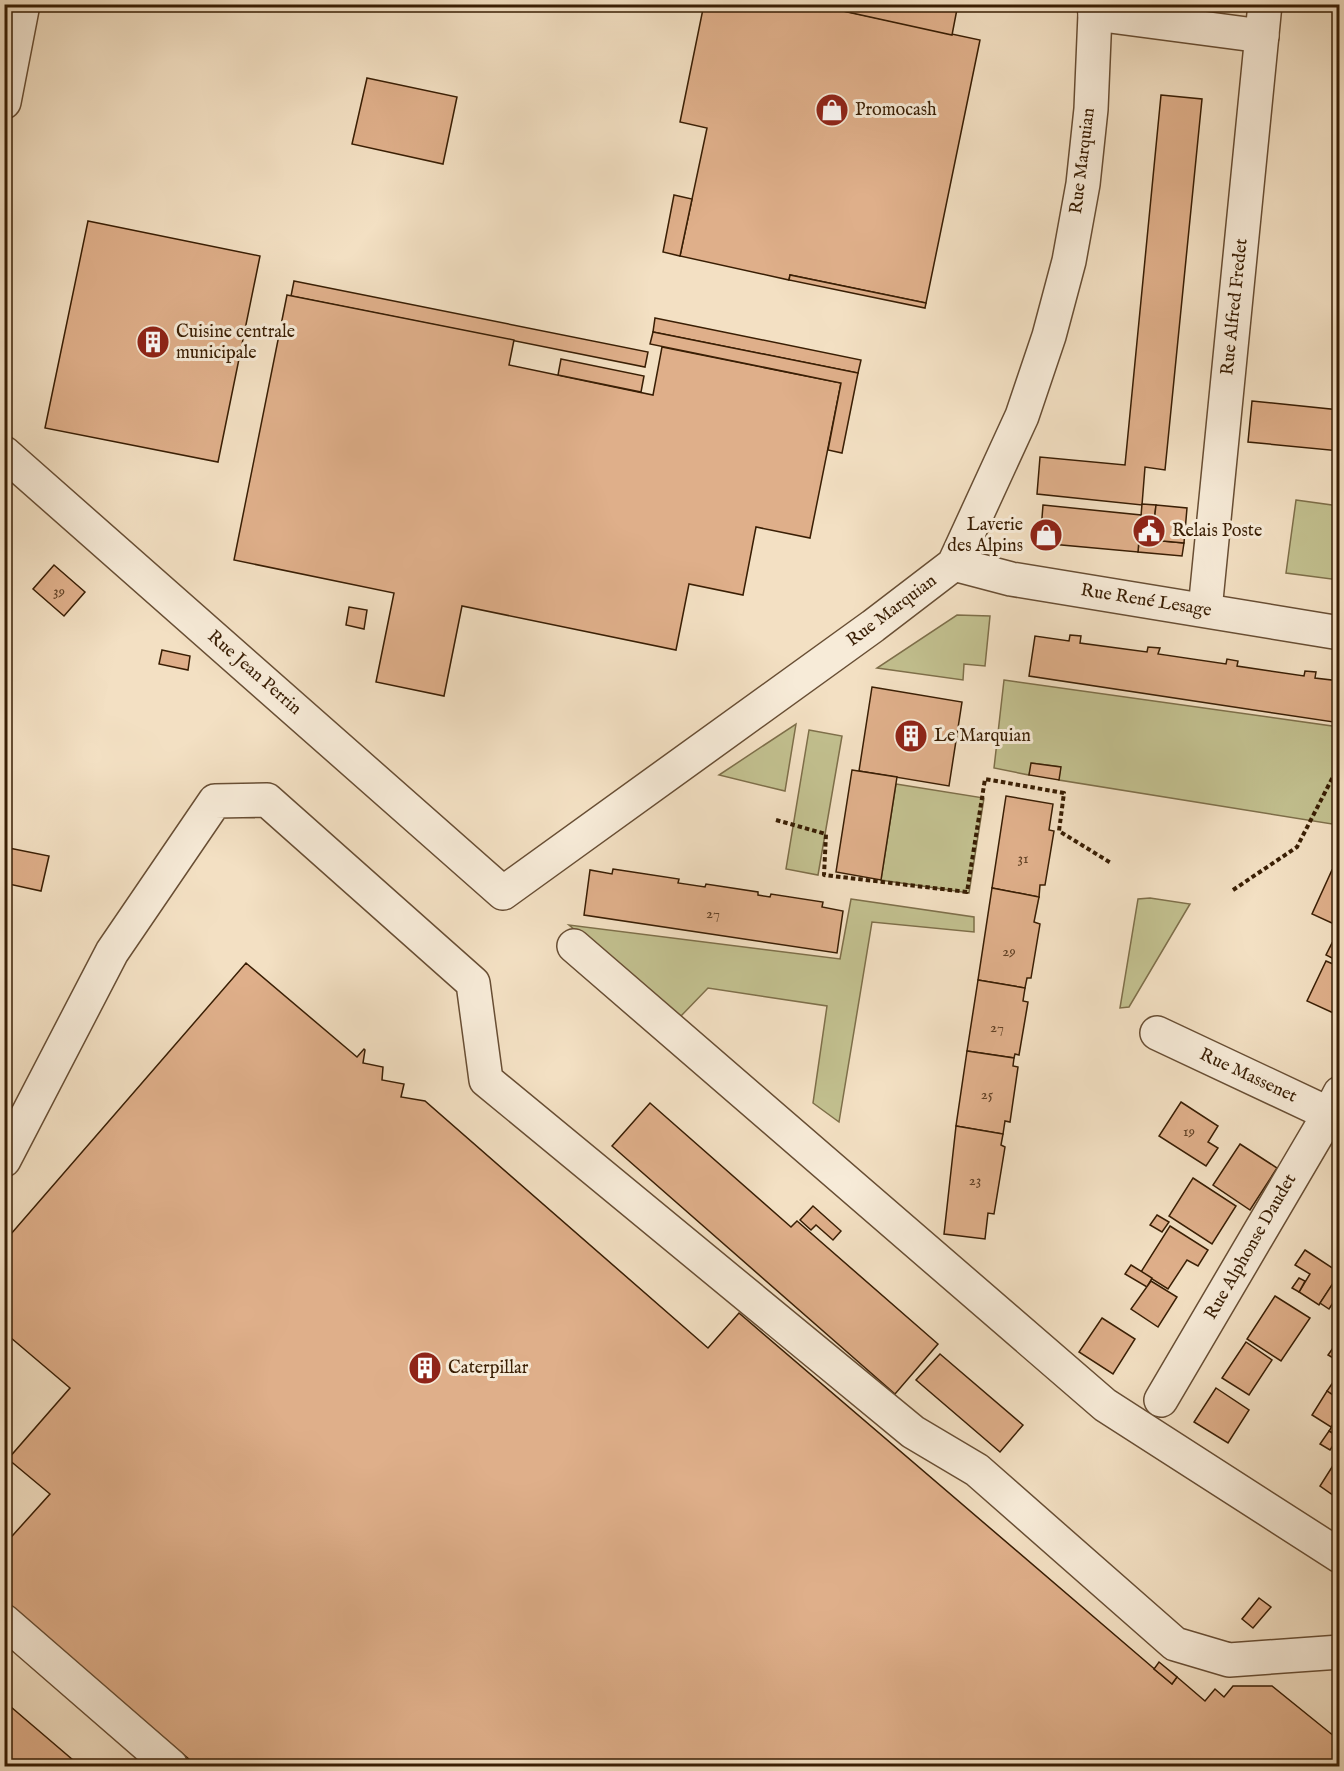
<svg xmlns="http://www.w3.org/2000/svg" width="1344" height="1771" viewBox="0 0 1344 1771" font-family="'IM FELL English',serif">
  <style>
    .green { fill: #c2c08f; stroke: #7e6f4a; stroke-width: 1.5 }
    .building { fill: #dfaf8a; stroke: #391e04; stroke-width: 1.5 }
    .lines { fill: none; stroke-linecap: round; stroke-linejoin: round }
    .minor-casing { stroke: #684e34; stroke-width: 36 }
    .path { stroke: #391e04; stroke-width: 4; stroke-dasharray: 4.5 3; stroke-linecap: butt }
    .minor { stroke: #f7ebd8; stroke-width: 33 }
    .labels { text-anchor: middle; dominant-baseline: central; stroke-width: 6; stroke-linejoin: round; paint-order: stroke }
    .number-label { font-size: 15px; fill: #624226 }
    .poi-label { font-size: 18px; fill: #391e04; stroke: #f7ebd8; text-anchor: start }
    .street-label { font-size: 18px; fill: #391e04; stroke: #f7ebd8 }
  </style>
  <rect width="100%" height="100%" fill="#f3e0c3"/>
  <filter id="stains"><feTurbulence type="fractalNoise" baseFrequency=".00333" numOctaves="4"/><feColorMatrix values="0 0 0 0 .2 0 0 0 0 .09 0 0 0 0 .02 0 0 0 .5 -.17"/></filter>
  <radialGradient id="worn" r=".72"><stop offset=".6" stop-color="#630" stop-opacity="0"/><stop offset="1" stop-color="#630" stop-opacity=".3"/></radialGradient>
  <g class="green">
    <path d="M 1296,500 L 1339,506 L 1339,580 L 1286,573 Z"/>
    <path d="M 957,615 L 990,616 L 985,666 L 964,664 L 963,680 L 877,668 Z"/>
    <path d="M 1004,680 L 1339,727 L 1339,807 L 1332,824 L 1059,780 L 1060,767 L 1032,763 L 1029,775 L 994,768 Z"/>
    <path d="M 796,724 L 785,791 L 719,775 Z"/>
    <path d="M 809,730 L 842,736 L 818,875 L 786,869 Z"/>
    <path d="M 896,784 L 984,798 L 969,893 L 881,880 Z"/>
    <path d="M 1150,898 L 1190,904 L 1129,1007 L 1120,1008 L 1138,899 Z"/>
    <path d="M 851,899 L 974,917 L 974,932 L 872,922 L 839,1122 L 813,1103 L 827,1006 L 708,988 L 680,1017 L 569,925 L 840,959 Z"/>
  </g>
  <g class="building">
    <path d="M 704,4 L 811,4 L 980,40 L 926,303 L 790,275 L 789,280 L 680,256 L 707,128 L 680,122 Z"/>
    <path d="M 811,4 L 958,4 L 952,35 Z"/>
    <path d="M 367,78 L 457,97 L 443,164 L 352,144 Z"/>
    <path d="M 1161,95 L 1202,99 L 1165,470 L 1145,467 L 1142,505 L 1037,494 L 1040,457 L 1125,465 Z"/>
    <path d="M 1340,98 L 1340,158 L 1334,157 Z"/>
    <path d="M 674,195 L 692,199 L 680,256 L 663,252 Z"/>
    <path d="M 88,221 L 260,256 L 218,462 L 45,428 Z"/>
    <path d="M 790,275 L 926,303 L 925,308 L 789,280 Z"/>
    <path d="M 294,281 L 648,352 L 645,367 L 291,296 Z"/>
    <path d="M 287,295 L 514,340 L 509,365 L 653,395 L 662,347 L 841,383 L 810,538 L 756,527 L 743,595 L 689,584 L 676,650 L 462,606 L 444,696 L 376,682 L 394,593 L 234,560 Z"/>
    <path d="M 655,318 L 861,360 L 858,373 L 653,332 Z"/>
    <path d="M 653,332 L 858,373 L 842,453 L 828,450 L 841,383 L 650,344 Z"/>
    <path d="M 561,359 L 644,376 L 641,392 L 558,375 Z"/>
    <path d="M 1252,401 L 1340,410 L 1340,451 L 1248,442 Z"/>
    <path d="M 1142,504 L 1156,505 L 1152,540 L 1184,543 L 1182,556 L 1138,552 Z"/>
    <path d="M 1043,505 L 1141,515 L 1138,552 L 1040,543 Z"/>
    <path d="M 1156,505 L 1187,508 L 1184,543 L 1152,540 Z"/>
    <path d="M 54,565 L 85,592 L 64,616 L 33,589 Z"/>
    <path d="M 349,607 L 367,610 L 364,629 L 346,625 Z"/>
    <path d="M 1070,635 L 1081,636 L 1080,643 L 1147,652 L 1148,647 L 1160,648 L 1158,654 L 1226,664 L 1227,659 L 1238,661 L 1237,666 L 1304,676 L 1305,671 L 1316,672 L 1315,678 L 1340,681 L 1340,723 L 1029,676 L 1035,636 L 1069,641 Z"/>
    <path d="M 162,650 L 190,656 L 188,670 L 159,664 Z"/>
    <path d="M 872,687 L 962,702 L 949,786 L 859,771 Z"/>
    <path d="M 1031,763 L 1061,767 L 1059,780 L 1029,775 Z"/>
    <path d="M 852,770 L 897,777 L 881,880 L 836,872 Z"/>
    <path d="M 1006,796 L 1053,804 L 1049,830 L 1054,831 L 1045,885 L 1040,885 L 1039,897 L 992,888 Z"/>
    <path d="M 4,847 L 49,856 L 41,891 L 4,883 Z"/>
    <path d="M 613,869 L 679,879 L 678,883 L 705,887 L 706,884 L 758,892 L 758,895 L 770,897 L 771,894 L 823,902 L 822,907 L 843,911 L 837,953 L 584,915 L 590,870 L 612,874 Z"/>
    <path d="M 1332,870 L 1340,873 L 1340,924 L 1335,922 L 1334,924 L 1312,914 Z"/>
    <path d="M 992,888 L 1039,897 L 1034,922 L 1040,924 L 1031,978 L 1027,978 L 1025,988 L 978,980 Z"/>
    <path d="M 1332,943 L 1340,946 L 1340,962 L 1326,955 Z"/>
    <path d="M 1326,961 L 1340,967 L 1340,1016 L 1307,1001 Z"/>
    <path d="M 246,963 L 357,1057 L 364,1049 L 365,1050 L 363,1063 L 383,1067 L 382,1080 L 404,1084 L 401,1097 L 425,1101 L 708,1348 L 739,1313 L 1172,1684 L 1177,1677 L 1205,1701 L 1215,1689 L 1224,1697 L 1233,1686 L 1272,1686 L 1340,1741 L 1340,1766 L 197,1766 L 4,1600 L 4,1545 L 50,1494 L 8,1459 L 70,1388 L 4,1332 L 4,1242 Z"/>
    <path d="M 978,980 L 1025,988 L 1023,1001 L 1028,1002 L 1019,1055 L 1015,1054 L 1014,1058 L 967,1051 Z"/>
    <path d="M 967,1051 L 1014,1058 L 1013,1066 L 1018,1067 L 1010,1122 L 1005,1121 L 1003,1134 L 956,1126 Z"/>
    <path d="M 1181,1102 L 1218,1126 L 1208,1142 L 1218,1148 L 1206,1166 L 1159,1136 Z"/>
    <path d="M 650,1103 L 791,1227 L 797,1221 L 938,1344 L 895,1394 L 612,1146 Z"/>
    <path d="M 956,1126 L 1003,1134 L 1001,1145 L 1005,1147 L 994,1214 L 988,1213 L 985,1239 L 944,1234 Z"/>
    <path d="M 1240,1144 L 1277,1168 L 1250,1210 L 1213,1185 Z"/>
    <path d="M 1193,1178 L 1236,1206 L 1212,1244 L 1169,1216 Z"/>
    <path d="M 813,1206 L 841,1231 L 833,1240 L 816,1225 L 811,1230 L 800,1220 Z"/>
    <path d="M 1157,1215 L 1169,1222 L 1162,1232 L 1150,1225 Z"/>
    <path d="M 1170,1226 L 1208,1250 L 1198,1266 L 1187,1260 L 1168,1289 L 1141,1272 Z"/>
    <path d="M 1305,1250 L 1340,1273 L 1319,1305 L 1299,1292 L 1310,1274 L 1295,1265 Z"/>
    <path d="M 1131,1265 L 1152,1278 L 1147,1287 L 1125,1274 Z"/>
    <path d="M 1339,1274 L 1340,1292 L 1329,1309 L 1320,1303 Z"/>
    <path d="M 1299,1278 L 1305,1281 L 1299,1292 L 1292,1288 Z"/>
    <path d="M 1151,1281 L 1177,1297 L 1158,1327 L 1131,1309 Z"/>
    <path d="M 1275,1296 L 1310,1318 L 1281,1361 L 1247,1339 Z"/>
    <path d="M 1102,1318 L 1135,1339 L 1113,1374 L 1079,1352 Z"/>
    <path d="M 1340,1338 L 1340,1362 L 1328,1355 Z"/>
    <path d="M 1246,1342 L 1272,1360 L 1249,1395 L 1222,1378 Z"/>
    <path d="M 940,1354 L 1023,1425 L 1000,1452 L 916,1380 Z"/>
    <path d="M 1340,1372 L 1340,1400 L 1327,1391 Z"/>
    <path d="M 1216,1388 L 1249,1410 L 1228,1443 L 1194,1422 Z"/>
    <path d="M 1327,1391 L 1340,1400 L 1340,1414 L 1331,1427 L 1312,1415 Z"/>
    <path d="M 1340,1414 L 1340,1438 L 1329,1431 Z"/>
    <path d="M 1329,1431 L 1339,1437 L 1330,1450 L 1320,1444 Z"/>
    <path d="M 1339,1456 L 1340,1457 L 1340,1500 L 1320,1486 Z"/>
    <path d="M 1259,1598 L 1271,1607 L 1253,1628 L 1242,1619 Z"/>
    <path d="M 1159,1662 L 1177,1677 L 1172,1684 L 1154,1669 Z"/>
    <path d="M 4,1701 L 80,1766 L 4,1766 Z"/>
  </g>
  <g class="lines">
    <defs>
      <g id="minor">
        <path d="M 1095,14 L 1262,36"/>
        <path d="M 4,102 L 23,4"/>
        <path d="M 4,453 L 503,893 L 873,626 L 954,564 L 1022,416 L 1049,336 L 1069,261 L 1083,184 L 1091,109 L 1095,14 L 1094,4"/>
        <path d="M 954,564 L 1011,579 L 1340,633"/>
        <path d="M 1205,610 L 1265,4"/>
        <path d="M 574,946 L 1105,1405 L 1340,1556"/>
        <path d="M 1157,1033 L 1340,1119"/>
        <path d="M 4,1160 L 112,952 L 215,801 L 267,800 L 473,983 L 486,1080 L 913,1432 L 977,1470 L 1175,1644 L 1229,1660 L 1340,1652"/>
        <path d="M 1161,1400 L 1329,1114 L 1340,1093"/>
        <path d="M 4,1621 L 171,1766"/>
      </g>
    </defs>
    <use href="#minor" class="minor-casing"/>
    <g class="path">
      <path d="M 776,820 L 826,834 L 824,875 L 967,892 L 985,779 L 1064,793 L 1059,831 L 1111,863"/>
      <path d="M 1233,890 L 1297,847 L 1340,763"/>
    </g>
    <use href="#minor" class="minor"/>
  </g>
  <defs>
    <symbol id="shop-disc" viewBox="-11 -11 22 22"><circle r="9.5" fill="#8f2418" stroke="#f7ebd8"/><path d="M-5-2.5h2.3a2.7 3.5 0 0 1 5.4 0H5L5.5 6h-11ZM-1.5-2.5h3a1.5 2.3 0 0 0-3 0Z" fill="#fff"/></symbol>
    <symbol id="building-disc" viewBox="-11 -11 22 22"><circle r="9.5" fill="#8f2418" stroke="#f7ebd8"/><path d="M-4-6H4V6H1V3H-1V6H-4ZM-2.5-4.3h1.7v1.8h-1.7ZM.8-4.3h1.7v1.8H.8ZM-2.5-1h1.7V.8h-1.7ZM.8-1h1.7V.8H.8Z" fill="#fff"/></symbol>
    <symbol id="civic-disc" viewBox="-11 -11 22 22"><circle r="9.5" fill="#8f2418" stroke="#f7ebd8"/><path d="M-.6-6.5H3V-4.5H.6V-3L4-1V1h2V6H-6V1h2V-1L-.6-3ZM-1.2 2.5V6h2.4V2.5Z" fill="#fff"/></symbol>
  </defs>
  <g fill-rule="evenodd">
    <use href="#shop-disc" x="813" y="91" width="38" height="38"/>
    <use href="#building-disc" x="134" y="323" width="38" height="38"/>
    <use href="#civic-disc" x="1130" y="512" width="38" height="38"/>
    <use href="#shop-disc" x="1027" y="516" width="38" height="38"/>
    <use href="#building-disc" x="892" y="717" width="38" height="38"/>
    <use href="#building-disc" x="406" y="1349" width="38" height="38"/>
  </g>
  <g class="labels">
    <g class="number-label">
      <text x="59" y="591">39</text>
      <text x="1023" y="858">31</text>
      <text x="713" y="913">27</text>
      <text x="1009" y="951">29</text>
      <text x="997" y="1027">27</text>
      <text x="987" y="1094">25</text>
      <text x="1189" y="1131">19</text>
      <text x="975" y="1180">23</text>
    </g>
    <g class="poi-label">
      <text x="855" y="110">Promocash</text>
      <text x="176" y="332">Cuisine centrale<tspan x="176" dy="21">municipale</tspan></text>
      <text x="1023" y="525" text-anchor="end">Laverie<tspan x="1023" dy="21">des Alpins</tspan></text>
      <text x="1172" y="531">Relais Poste</text>
      <text x="934" y="736">Le Marquian</text>
      <text x="448" y="1368">Caterpillar</text>
    </g>
    <g class="street-label">
      <text transform="translate(1083 161) rotate(-83)">Rue Marquian</text>
      <text transform="translate(1235 307) rotate(-84)">Rue Alfred Fredet</text>
      <text transform="translate(1146 601) rotate(9)">Rue René Lesage</text>
      <text transform="translate(892 611) rotate(-37)">Rue Marquian</text>
      <text transform="translate(254 673) rotate(41)">Rue Jean Perrin</text>
      <text transform="translate(1248 1076) rotate(25)">Rue Massenet</text>
      <text transform="translate(1251 1247) rotate(-60)">Rue Alphonse Daudet</text>
    </g>
  </g>
  <rect width="1344" height="1771" fill="none" stroke="#f3e0c3" stroke-width="24"/>
  <rect x="6" y="6" width="1332" height="1759" fill="none" stroke="#391e04" stroke-width="3"/>
  <rect x="12" y="12" width="1320" height="1747" fill="none" stroke="#391e04" stroke-width="1.5"/>
  <rect width="100%" height="100%" filter="url(#stains)"/>
  <rect width="100%" height="100%" fill="url(#worn)"/>
</svg>
